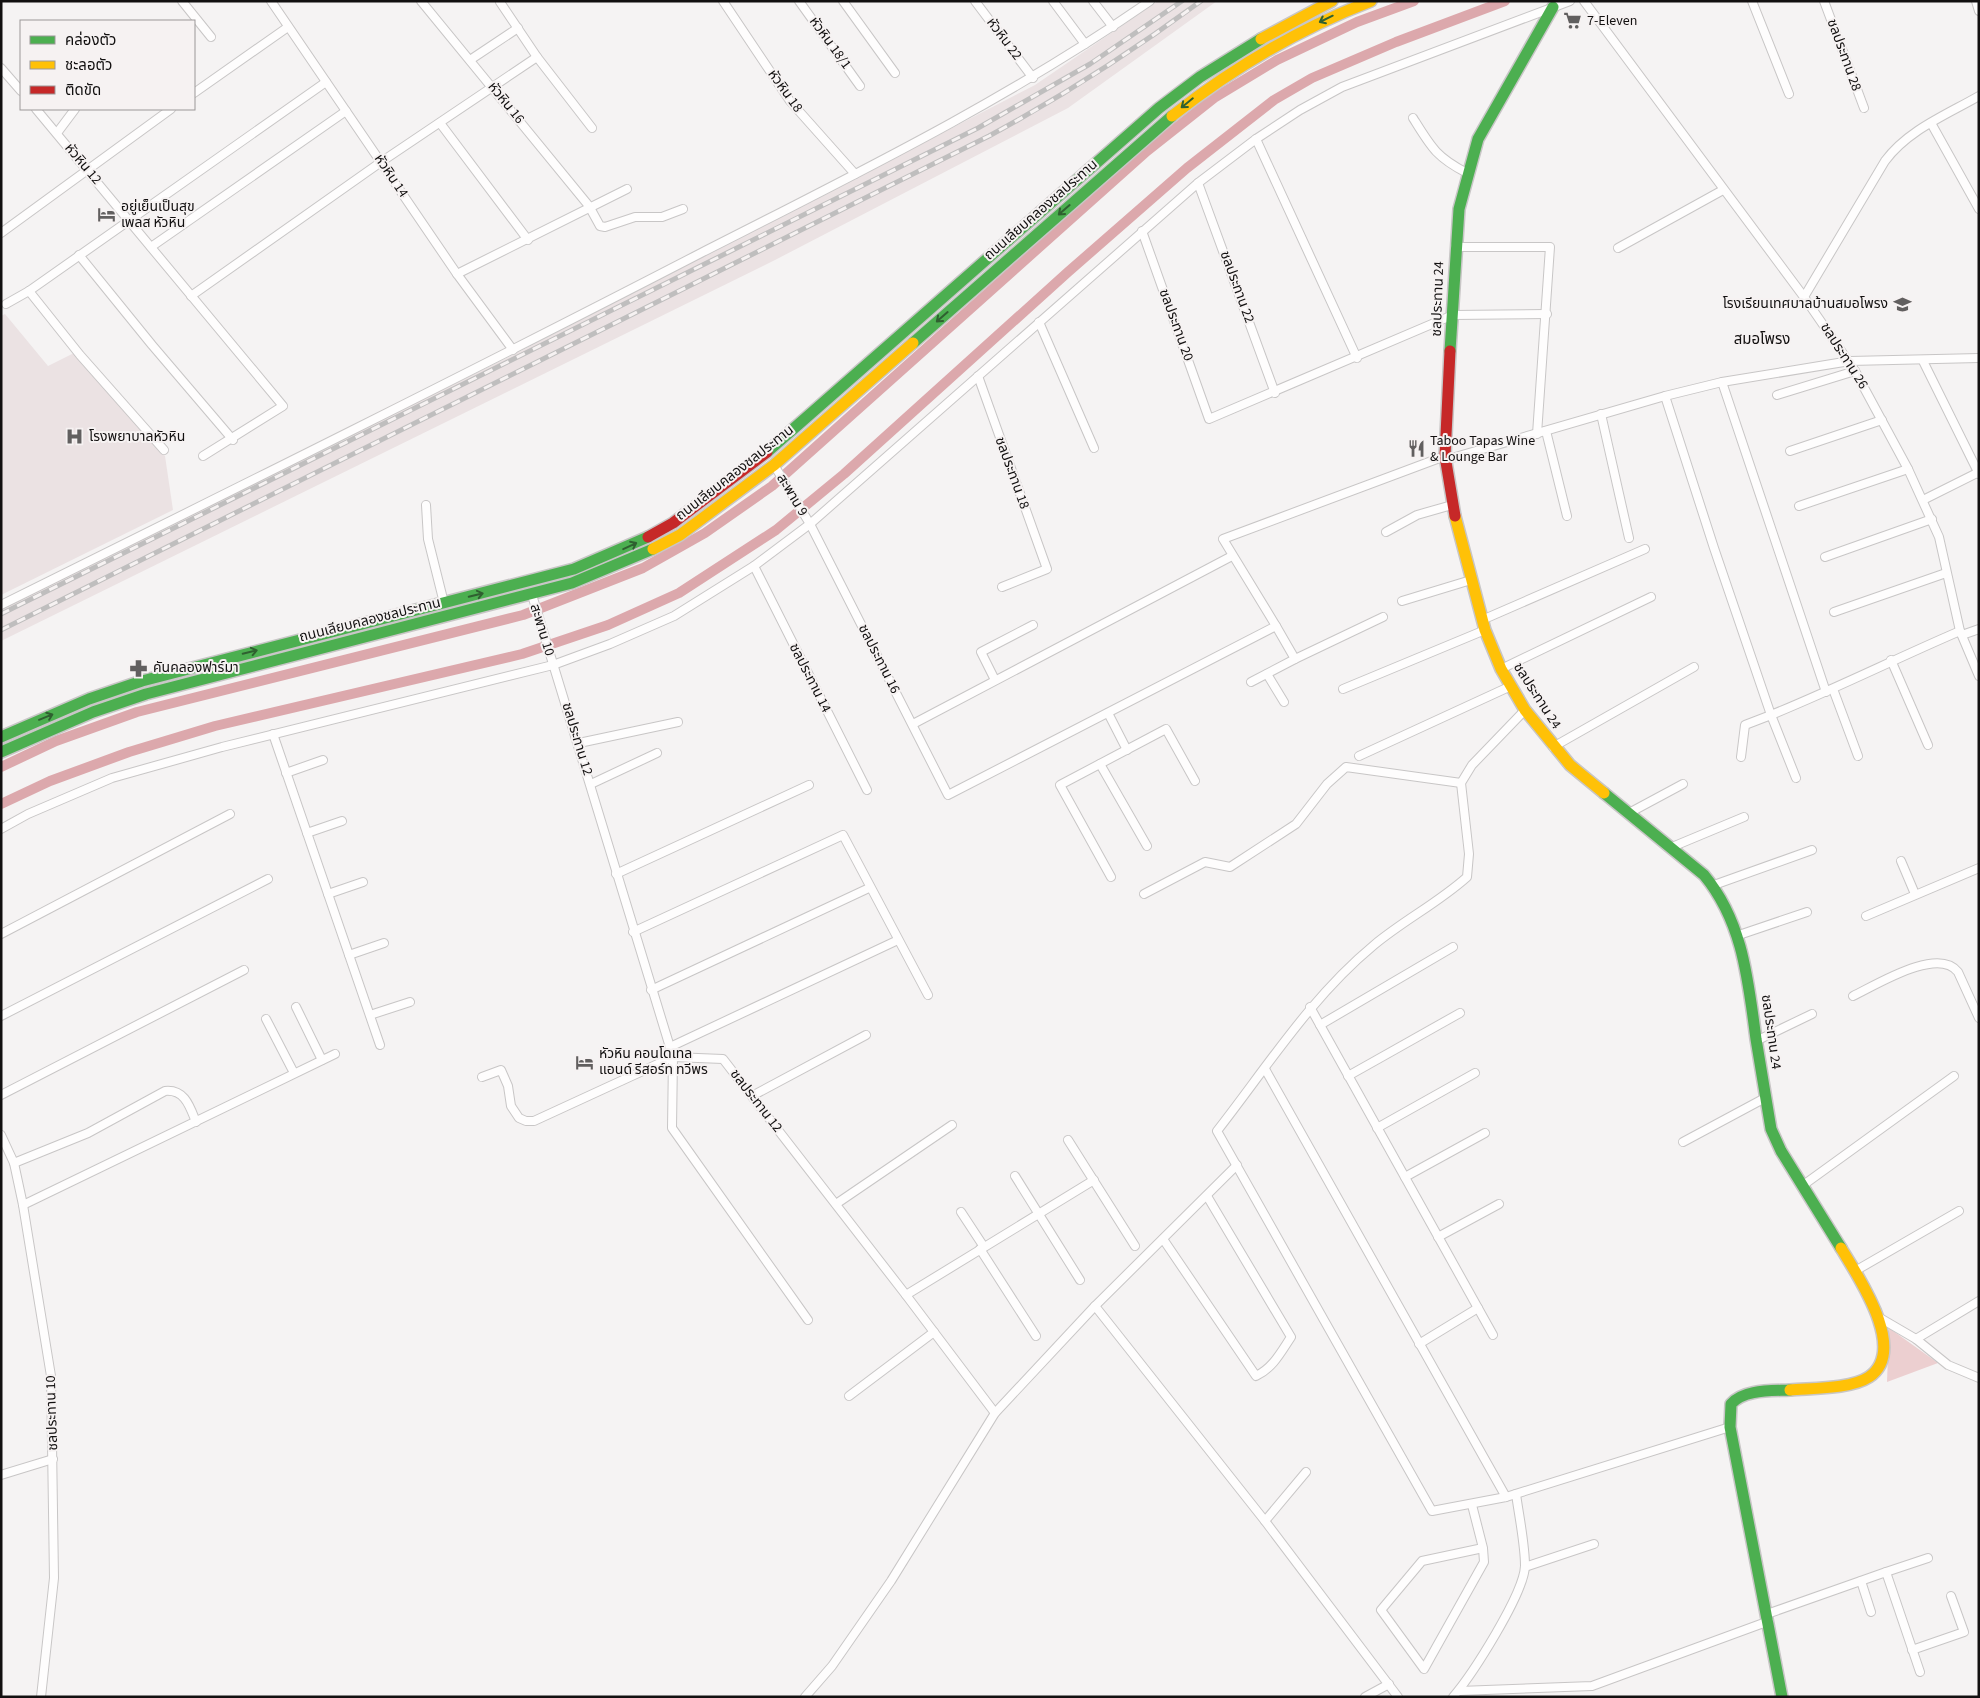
<svg xmlns="http://www.w3.org/2000/svg" width="1980" height="1698" viewBox="0 0 1980 1698" font-family="'Source Sans 3','Noto Sans Thai',sans-serif">
  <style>
    .built { fill: #ebe2e3 }
    .green { fill: #eccfd0 }
    .lines { fill: none; stroke-linecap: round; stroke-linejoin: round }
    .canal { stroke: #dca8ac; stroke-width: 10 }
    .street-casing { stroke: #c8c6c6; stroke-width: 10 }
    .fast-casing { stroke: #c8c6c6; stroke-width: 14 }
    .slow-casing { stroke: #c8c6c6; stroke-width: 14 }
    .jam-casing { stroke: #c8c6c6; stroke-width: 14 }
    .street { stroke: #fefdfd; stroke-width: 8 }
    .fast { stroke: #4caf50; stroke-width: 11 }
    .slow { stroke: #ffc107; stroke-width: 11 }
    .jam { stroke: #c62828; stroke-width: 11 }
    .rail-casing { stroke: #bfbebe; stroke-width: 5 }
    .rail { stroke: #f6f2f2; stroke-width: 3; stroke-dasharray: 9; stroke-linecap: butt }
    .oneway { stroke: #2f6030 }
    .labels { text-anchor: middle; dominant-baseline: central; stroke-width: 4; stroke-linejoin: round; paint-order: stroke }
    .poi-label { font-size: 14px; fill: #121010; stroke: #f6f2f2; text-anchor: start }
    .street-label { font-size: 14px; fill: #121010; stroke: #f6f2f2 }
    .neighbourhood-label { font-size: 15px; fill: #121010; stroke: #f6f2f2 }
  </style>
  <rect width="100%" height="100%" fill="#f5f3f3"/>
  <g class="built">
    <path d="M 1158,1 L 1217,1 L 1068,108 L 775,260 L 1,641 L 1,609 L 513,355 L 1035,85 Z"/>
    <path d="M 5,314 L 48,366 L 74,353 L 134,418 L 165,456 L 173,510 L 1,595 L 1,316 Z"/>
  </g>
  <path class="green" d="M 1889,1328 L 1938,1363 L 1887,1382 Z"/>
  <g class="lines">
    <g class="canal">
      <path d="M 1,767 L 56,741 L 137,712 L 523,615 L 643,568 L 705,533 L 772,486 L 1147,151 L 1214,98 L 1277,60 L 1357,22 L 1414,1"/>
      <path d="M 1,804 L 50,781 L 129,752 L 215,726 L 522,654 L 608,625 L 679,593 L 776,530 L 844,474 L 1068,272 L 1187,168 L 1274,100 L 1312,78 L 1396,42 L 1505,1"/>
    </g>
    <defs>
      <g id="street">
        <path d="M 182,1 L 211,37"/>
        <path d="M 271,1 L 457,274 L 513,350"/>
        <path d="M 421,1 L 589,206 L 600,226 L 605,227 L 635,217 L 662,217 L 683,209"/>
        <path d="M 723,1 L 790,101 L 855,174"/>
        <path d="M 799,1 L 860,86"/>
        <path d="M 843,1 L 895,73"/>
        <path d="M 975,1 L 1033,78"/>
        <path d="M 1053,1 L 1085,44"/>
        <path d="M 1093,1 L 1113,27"/>
        <path d="M 1584,1 L 1804,297 L 1855,371 L 1908,469 L 1939,537 L 1960,631 L 1979,676"/>
        <path d="M 1752,1 L 1789,94"/>
        <path d="M 1824,1 L 1864,108"/>
        <path d="M 1976,1 L 1979,11"/>
        <path d="M 500,2 L 537,57 L 592,128"/>
        <path d="M 470,60 L 518,28"/>
        <path d="M 1,68 L 21,91"/>
        <path d="M 194,93 L 288,27"/>
        <path d="M 36,109 L 283,406 L 203,456"/>
        <path d="M 1413,118 C 1431,147 1436,157 1467,173"/>
        <path d="M 440,123 L 528,240"/>
        <path d="M 1931,123 L 1979,209"/>
        <path d="M 57,133 L 75,109"/>
        <path d="M 1256,139 L 1357,358"/>
        <path d="M 1198,183 L 1275,393"/>
        <path d="M 1142,231 L 1209,419 L 1453,315 L 1547,314"/>
        <path d="M 1,233 L 171,109"/>
        <path d="M 151,247 L 346,111"/>
        <path d="M 1455,247 L 1550,247 L 1537,434"/>
        <path d="M 1618,248 L 1723,190"/>
        <path d="M 79,255 L 152,345 L 233,440"/>
        <path d="M 457,274 L 627,189"/>
        <path d="M 29,291 L 80,355 L 164,450"/>
        <path d="M 191,296 L 381,162 L 537,57"/>
        <path d="M 1804,297 L 1885,161 C 1908,130 1946,115 1979,96"/>
        <path d="M 6,304 L 29,291 L 326,82"/>
        <path d="M 1039,322 L 1094,448"/>
        <path d="M 1923,361 L 1979,474"/>
        <path d="M 978,376 L 1047,569 L 1002,587"/>
        <path d="M 1722,382 L 1826,692"/>
        <path d="M 1777,395 L 1855,371"/>
        <path d="M 1665,396 L 1714,548 L 1771,715 C 1835,689 1897,658 1960,631"/>
        <path d="M 1601,414 L 1629,538"/>
        <path d="M 1546,431 L 1567,516"/>
        <path d="M 1790,451 L 1882,420"/>
        <path d="M 1445,460 L 1665,396 L 1722,382 L 1850,361 L 1979,358"/>
        <path d="M 774,465 L 810,524 L 948,795 L 1276,626 L 1223,539 L 1445,456"/>
        <path d="M 1923,500 L 1979,472"/>
        <path d="M 426,505 L 428,539 L 444,603"/>
        <path d="M 1799,506 L 1908,469"/>
        <path d="M 1386,532 L 1417,515 L 1452,505"/>
        <path d="M 1825,557 L 1932,519"/>
        <path d="M 754,566 L 867,790"/>
        <path d="M 532,595 L 673,1057 L 723,1059 L 906,1295 L 995,1413"/>
        <path d="M 1402,601 L 1471,580"/>
        <path d="M 1,605 C 235,489 469,373 701,253 C 854,175 1009,99 1150,1"/>
        <path d="M 1834,612 L 1946,573"/>
        <path d="M 1482,620 L 1645,549"/>
        <path d="M 1276,626 L 1295,659"/>
        <path d="M 1962,635 L 1979,629"/>
        <path d="M 1891,660 L 1928,745"/>
        <path d="M 1501,669 L 1651,597"/>
        <path d="M 1267,674 L 1284,702"/>
        <path d="M 995,680 L 981,652 L 1033,625"/>
        <path d="M 1251,682 L 1295,659 L 1383,617"/>
        <path d="M 1343,689 L 1485,630"/>
        <path d="M 1833,689 L 1858,756"/>
        <path d="M 1525,710 L 1472,765 L 1461,783 L 1469,854 L 1467,877 C 1438,903 1404,920 1374,945 C 1311,997 1267,1067 1217,1131 L 1432,1511 L 1506,1497 L 1730,1427"/>
        <path d="M 1108,713 L 1127,750"/>
        <path d="M 913,724 L 1232,556"/>
        <path d="M 273,734 L 380,1045"/>
        <path d="M 579,743 L 678,722"/>
        <path d="M 1553,747 L 1694,667"/>
        <path d="M 1359,756 L 1511,686"/>
        <path d="M 1741,757 L 1745,725 L 1771,715 L 1796,778"/>
        <path d="M 1100,764 L 1147,846"/>
        <path d="M 286,773 L 323,760"/>
        <path d="M 591,784 L 657,753"/>
        <path d="M 1629,813 L 1683,784"/>
        <path d="M 1,829 L 28,814 L 112,778 L 222,747 L 553,665 L 610,644 L 674,616 L 754,566 L 810,524 L 1198,183 L 1256,139 L 1300,110 L 1342,87 L 1570,1"/>
        <path d="M 307,833 L 342,821"/>
        <path d="M 1672,847 L 1744,817"/>
        <path d="M 1901,861 L 1915,894"/>
        <path d="M 616,874 L 809,785"/>
        <path d="M 1111,877 L 1060,785 L 1166,729 L 1195,781"/>
        <path d="M 1714,885 L 1812,850"/>
        <path d="M 328,894 L 363,882"/>
        <path d="M 1144,894 L 1205,862 L 1230,867 L 1296,824 L 1327,784 L 1346,767 L 1461,783"/>
        <path d="M 1866,916 L 1979,868"/>
        <path d="M 633,932 L 843,835 L 928,995"/>
        <path d="M 1,934 L 230,814"/>
        <path d="M 1736,936 L 1807,912"/>
        <path d="M 349,955 L 384,943"/>
        <path d="M 651,990 L 869,888"/>
        <path d="M 1853,996 C 1876,985 1938,946 1958,972 L 1979,1018"/>
        <path d="M 296,1007 L 322,1060"/>
        <path d="M 1310,1007 L 1493,1335"/>
        <path d="M 370,1015 L 410,1002"/>
        <path d="M 1,1016 L 268,879"/>
        <path d="M 266,1019 L 294,1073"/>
        <path d="M 1320,1025 L 1453,947"/>
        <path d="M 1756,1041 L 1812,1014"/>
        <path d="M 670,1047 L 898,940"/>
        <path d="M 1265,1069 L 1506,1497"/>
        <path d="M 1348,1076 L 1460,1013"/>
        <path d="M 482,1077 L 501,1070 L 508,1086 L 511,1106 L 519,1118 L 526,1121 L 534,1121 L 673,1057 L 672,1128 L 808,1320"/>
        <path d="M 1,1095 L 244,970"/>
        <path d="M 752,1096 L 866,1035"/>
        <path d="M 1377,1128 L 1475,1073"/>
        <path d="M 1,1135 L 14,1163 L 23,1205 L 51,1376 L 54,1578 L 41,1697"/>
        <path d="M 1068,1140 L 1135,1246"/>
        <path d="M 1683,1142 L 1765,1098"/>
        <path d="M 14,1163 L 88,1133 L 165,1091 C 185,1089 190,1107 196,1122"/>
        <path d="M 1015,1176 L 1080,1280"/>
        <path d="M 1405,1177 L 1485,1133"/>
        <path d="M 1802,1186 L 1954,1076"/>
        <path d="M 836,1204 L 952,1125"/>
        <path d="M 23,1205 L 335,1054"/>
        <path d="M 961,1212 L 984,1247"/>
        <path d="M 1438,1237 L 1499,1204"/>
        <path d="M 1163,1239 L 1256,1376 C 1273,1368 1281,1352 1291,1337 L 1207,1196"/>
        <path d="M 980,1249 L 1036,1336"/>
        <path d="M 1855,1271 L 1959,1211"/>
        <path d="M 906,1295 L 1094,1180"/>
        <path d="M 1095,1306 L 1265,1521 L 1398,1697"/>
        <path d="M 1880,1318 L 1916,1339 L 1948,1365 L 1979,1378"/>
        <path d="M 1916,1339 L 1979,1301"/>
        <path d="M 1419,1344 L 1478,1308"/>
        <path d="M 849,1396 L 934,1332"/>
        <path d="M 1,1475 L 53,1459"/>
        <path d="M 1472,1505 L 1483,1548 L 1484,1562 L 1424,1669 L 1381,1610 L 1422,1561 L 1483,1548"/>
        <path d="M 1265,1521 L 1306,1472"/>
        <path d="M 1525,1567 L 1594,1544"/>
        <path d="M 1886,1572 L 1928,1558"/>
        <path d="M 1861,1581 L 1871,1612"/>
        <path d="M 1767,1614 L 1886,1572 L 1920,1672"/>
        <path d="M 1912,1650 L 1964,1632 L 1951,1596"/>
        <path d="M 1459,1691 L 1592,1686 L 1769,1621"/>
        <path d="M 805,1697 L 832,1666 L 891,1581 L 995,1413 L 1095,1306 L 1237,1165"/>
        <path d="M 1365,1697 L 1389,1684"/>
        <path d="M 1453,1697 C 1472,1675 1524,1594 1525,1566 C 1525,1544 1519,1516 1516,1494"/>
      </g>
      <g id="fast">
        <path d="M 913,343 L 1172,116"/>
        <path d="M 1450,351 L 1459,209 L 1478,139 L 1553,7"/>
        <path d="M 767,452 L 1159,108 L 1200,77 L 1261,39"/>
        <path d="M 1,737 L 89,699 L 142,681 L 574,569 L 648,537"/>
        <path d="M 1,752 L 93,712 L 146,694 L 572,583 L 653,549"/>
        <path d="M 1604,793 L 1704,875 C 1743,922 1748,980 1756,1039 C 1761,1069 1766,1099 1771,1129 L 1781,1151 L 1841,1248"/>
        <path d="M 1782,1697 L 1730,1427 L 1731,1404 C 1744,1389 1772,1391 1790,1390"/>
      </g>
      <g id="slow">
        <path d="M 1261,39 L 1332,1"/>
        <path d="M 1172,116 C 1233,68 1298,29 1371,1"/>
        <path d="M 1455,516 L 1485,630 L 1501,669 L 1525,710 L 1570,765 L 1604,793"/>
        <path d="M 653,549 L 680,535 L 774,465 L 913,343"/>
        <path d="M 1790,1390 C 1812,1388 1851,1389 1869,1377 C 1909,1350 1857,1275 1841,1248"/>
      </g>
      <g id="jam">
        <path d="M 1450,351 L 1445,456 L 1455,516"/>
        <path d="M 648,537 L 673,523 L 767,452"/>
      </g>
    </defs>
    <use href="#street" class="street-casing"/>
    <use href="#fast" class="fast-casing"/>
    <use href="#slow" class="slow-casing"/>
    <use href="#jam" class="jam-casing"/>
    <use href="#street" class="street"/>
    <use href="#fast" class="fast"/>
    <use href="#slow" class="slow"/>
    <use href="#jam" class="jam"/>
    <defs>
      <g id="rail">
        <path d="M 1,614 L 978,128 L 1090,64 L 1182,1"/>
        <path d="M 1,630 L 989,136 C 1063,96 1133,51 1201,1"/>
      </g>
    </defs>
    <use href="#rail" class="rail-casing"/>
    <use href="#rail" class="rail"/>
  </g>
  <defs><path id="oneway-shaft" d="M-6 0H5M1.5-3L5.5 0L1.5 3" fill="none" stroke-width="1.6" stroke-linecap="round" stroke-linejoin="round" transform="scale(1.25)"/></defs>
  <g class="oneway">
    <use href="#oneway-shaft" transform="translate(1326 19) rotate(154)"/>
    <use href="#oneway-shaft" transform="translate(1187 103) rotate(141)"/>
    <use href="#oneway-shaft" transform="translate(1064 210) rotate(139)"/>
    <use href="#oneway-shaft" transform="translate(942 317) rotate(139)"/>
    <use href="#oneway-shaft" transform="translate(630 546) rotate(-25)"/>
    <use href="#oneway-shaft" transform="translate(476 595) rotate(-14)"/>
    <use href="#oneway-shaft" transform="translate(250 652) rotate(-14)"/>
    <use href="#oneway-shaft" transform="translate(46 717) rotate(-22)"/>
  </g>
  <defs>
    <symbol id="supermarket-bare" viewBox="-9 -9 18 18"><path d="M-6-5.5h2.5l.6 2H6L4.5 2H-2.5L-4.4-4H-6ZM-1.5 3.2a1.3 1.3 0 1 0 .1 0ZM3 3.2a1.3 1.3 0 1 0 .1 0Z" fill="#615f5f" stroke="#f6f2f2" stroke-width="2.5" paint-order="stroke"/></symbol>
    <symbol id="hotel-bare" viewBox="-9 -9 18 18"><path d="M-6-4.5h1.5V1H6V5H4.5V3h-9V5H-6ZM-4 0a1.8 1.8 0 1 1 3.6 0ZM.5 0V-2.5h3Q6-2.5 6 0Z" fill="#615f5f" stroke="#f6f2f2" stroke-width="2.5" paint-order="stroke"/></symbol>
    <symbol id="school-bare" viewBox="-9 -9 18 18"><path d="M0-5L7-2L0 1L-7-2ZM-4 1L0 2.5L4 1V4Q0 6-4 4Z" fill="#615f5f" stroke="#f6f2f2" stroke-width="2.5" paint-order="stroke"/></symbol>
    <symbol id="hospital-bare" viewBox="-9 -9 18 18"><path d="M-5-5h3v3.5h4V-5h3V5h-3V1.5h-4V5h-3Z" fill="#615f5f" stroke="#f6f2f2" stroke-width="2.5" paint-order="stroke"/></symbol>
    <symbol id="restaurant-bare" viewBox="-9 -9 18 18"><path d="M-5-6h1v4h1v-4h1v4h1v-4h1v5L-1.5 .5V6h-2V.5L-5-1ZM5-6V6H3V1.5H1.5Q1.5-4 5-6Z" fill="#615f5f" stroke="#f6f2f2" stroke-width="2.5" paint-order="stroke"/></symbol>
    <symbol id="pharmacy-bare" viewBox="-9 -9 18 18"><path d="M-2-6h4v4h4v4h-4v4h-4v-4h-4v-4h4Z" fill="#615f5f" stroke="#f6f2f2" stroke-width="2.5" paint-order="stroke"/></symbol>
  </defs>
  <g fill-rule="evenodd">
    <use href="#supermarket-bare" x="1560" y="8" width="25" height="25"/>
    <use href="#hotel-bare" x="94" y="202" width="25" height="25"/>
    <use href="#school-bare" x="1890" y="292" width="25" height="25"/>
    <use href="#hospital-bare" x="62" y="424" width="25" height="25"/>
    <use href="#restaurant-bare" x="1404" y="436" width="25" height="25"/>
    <use href="#pharmacy-bare" x="126" y="656" width="25" height="25"/>
    <use href="#hotel-bare" x="572" y="1050" width="25" height="25"/>
  </g>
  <g class="labels">
    <g class="poi-label">
      <text x="1587" y="21">7-Eleven</text>
      <text x="121" y="207">อยู่เย็นเป็นสุข<tspan x="121" dy="16">เพลส หัวหิน</tspan></text>
      <text x="1888" y="304" text-anchor="end">โรงเรียนเทศบาลบ้านสมอโพรง</text>
      <text x="89" y="437">โรงพยาบาลหัวหิน</text>
      <text x="1430" y="441">Taboo Tapas Wine<tspan x="1430" dy="16">&amp; Lounge Bar</tspan></text>
      <text x="153" y="668">คันคลองฟาร์มา</text>
      <text x="599" y="1054">หัวหิน คอนโดเทล<tspan x="599" dy="16">แอนด์ รีสอร์ท ทวีพร</tspan></text>
    </g>
    <g class="street-label">
      <text transform="translate(1004 39) rotate(53)">หัวหิน 22</text>
      <text transform="translate(830 43) rotate(54)">หัวหิน 18/1</text>
      <text transform="translate(1844 55) rotate(70)">ชลประทาน 28</text>
      <text transform="translate(785 91) rotate(54)">หัวหิน 18</text>
      <text transform="translate(506 103) rotate(51)">หัวหิน 16</text>
      <text transform="translate(83 164) rotate(50)">หัวหิน 12</text>
      <text transform="translate(391 176) rotate(56)">หัวหิน 14</text>
      <text transform="translate(1041 210) rotate(-41)">ถนนเลียบคลองชลประทาน</text>
      <text transform="translate(1237 287) rotate(70)">ชลประทาน 22</text>
      <text transform="translate(1438 299) rotate(-88)">ชลประทาน 24</text>
      <text transform="translate(1176 325) rotate(70)">ชลประทาน 20</text>
      <text transform="translate(1844 356) rotate(57)">ชลประทาน 26</text>
      <text transform="translate(735 473) rotate(-38)">ถนนเลียบคลองชลประทาน</text>
      <text transform="translate(1012 473) rotate(70)">ชลประทาน 18</text>
      <text transform="translate(792 495) rotate(59)">สะพาน 9</text>
      <text transform="translate(370 620) rotate(-14)">ถนนเลียบคลองชลประทาน</text>
      <text transform="translate(542 630) rotate(73)">สะพาน 10</text>
      <text transform="translate(879 659) rotate(63)">ชลประทาน 16</text>
      <text transform="translate(810 678) rotate(63)">ชลประทาน 14</text>
      <text transform="translate(1537 696) rotate(57)">ชลประทาน 24</text>
      <text transform="translate(577 739) rotate(73)">ชลประทาน 12</text>
      <text transform="translate(1771 1032) rotate(82)">ชลประทาน 24</text>
      <text transform="translate(756 1101) rotate(52)">ชลประทาน 12</text>
      <text transform="translate(52 1413) rotate(-92)">ชลประทาน 10</text>
    </g>
    <g class="neighbourhood-label">
      <text x="1762" y="339">สมอโพรง</text>
    </g>
  </g>
  <rect width="1980" height="1698" fill="none" stroke="#121010" stroke-width="5"/>
  <rect x="20" y="20" width="175" height="90" fill="#f6f2f2" stroke="#9b9898"/>
  <rect x="30" y="36" width="25" height="8" fill="#4caf50" stroke="#9b9898"/>
  <text x="65" y="45" font-size="15" fill="#121010">คล่องตัว</text>
  <rect x="30" y="61" width="25" height="8" fill="#ffc107" stroke="#9b9898"/>
  <text x="65" y="70" font-size="15" fill="#121010">ชะลอตัว</text>
  <rect x="30" y="86" width="25" height="8" fill="#c62828" stroke="#9b9898"/>
  <text x="65" y="95" font-size="15" fill="#121010">ติดขัด</text>
</svg>
